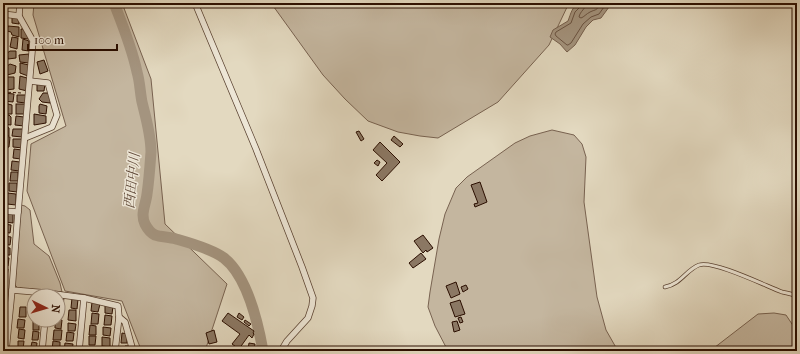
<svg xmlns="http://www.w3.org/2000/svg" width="800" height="354" viewBox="0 0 800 354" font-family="'IM FELL French Canon','Noto Serif JP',serif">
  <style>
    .green { fill: #c4b69f; stroke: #786250 }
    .water { fill: #a4947f; stroke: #745e4c }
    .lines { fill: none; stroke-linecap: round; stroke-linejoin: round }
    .shore { stroke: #685140; stroke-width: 1 }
    .river { stroke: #a4947f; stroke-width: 11 }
    .building { fill: #8b7864; stroke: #2b0e00 }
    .lane-casing { stroke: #594130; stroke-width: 4.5 }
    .street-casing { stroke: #594130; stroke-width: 7 }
    .path { stroke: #2b0e00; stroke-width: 1; stroke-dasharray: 3 2; stroke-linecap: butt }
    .lane { stroke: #ede6d6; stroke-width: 3 }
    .street { stroke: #ede6d6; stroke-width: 5.5 }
    .labels { text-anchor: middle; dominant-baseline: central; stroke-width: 3; stroke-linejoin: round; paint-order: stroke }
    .water-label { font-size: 14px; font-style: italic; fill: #614a39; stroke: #ede6d6 }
  </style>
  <rect width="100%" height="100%" fill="#e3d9c0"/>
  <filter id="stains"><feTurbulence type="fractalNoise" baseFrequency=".005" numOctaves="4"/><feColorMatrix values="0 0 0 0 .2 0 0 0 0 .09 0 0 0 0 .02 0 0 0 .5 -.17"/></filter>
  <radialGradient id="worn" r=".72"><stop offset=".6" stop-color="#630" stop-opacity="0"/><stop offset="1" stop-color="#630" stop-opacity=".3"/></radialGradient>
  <g class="green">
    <path d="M 34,3 L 122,3 L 151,79 L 165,224 L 227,284 L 205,351 L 140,351 L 140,347 L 122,301 L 65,291 L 27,191 L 31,144 L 66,126 L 33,15 Z"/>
    <path d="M 271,3 L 569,3 L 549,45 L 498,102 L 438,138 L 420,136 L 398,132 L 368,121 L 345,99 L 323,75 Z"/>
    <path d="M 552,130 L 574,135 L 582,144 L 586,157 L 584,202 L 597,297 L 606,330 L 618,351 L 448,351 L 435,326 L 428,307 L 430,292 L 439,239 L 445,214 L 456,188 L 467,177 L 515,143 L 530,136 Z"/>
    <path d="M 21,205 L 25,206 L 30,210 L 34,244 L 49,256 L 60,283 L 62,292 L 18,288 L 14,284 Z"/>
    <path d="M 774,313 L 786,315 L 794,327 L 797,336 L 797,351 L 710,351 L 758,314 Z"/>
  </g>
  <path class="water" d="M 579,3 L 606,3 L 609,7 L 601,18 L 593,20 L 586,27 L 575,45 L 567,52 L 560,44 L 550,37 L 553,30 L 568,21 C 571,13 572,7 579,3 Z"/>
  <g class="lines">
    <g class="shore">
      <path d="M 581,3 L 580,7 L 575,12 L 571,23 L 556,32 L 555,34 L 556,36 L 567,45 L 568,45 L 571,43 L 583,24 L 591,17 L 599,14 L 604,7 L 604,3"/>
      <path d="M 586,3 C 586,9 580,11 579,17 L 581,18 C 584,17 586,14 590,12 C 596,9 598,11 599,3"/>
    </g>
    <path class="river" d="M 114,3 C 123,26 132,48 137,72 C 140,82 140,92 142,102 C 146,118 151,135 151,152 C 150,166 149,181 147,194 C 146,204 140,214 145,224 C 147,228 151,233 155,235 C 161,237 169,237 176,239 C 190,243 212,249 224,258 C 247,276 258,323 263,351"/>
  </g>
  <g class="building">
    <rect x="10" y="3" width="6" height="3"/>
    <path d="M 12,16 L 18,18 L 19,24 L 12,23 Z"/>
    <path d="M 8,26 L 19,27 L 19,37 L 12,35 L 11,32 L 7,31 Z"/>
    <path d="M 21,29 L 25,29 L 29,36 L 28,39 L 21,38 Z"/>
    <path d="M 12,37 L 18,38 L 17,49 L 10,47 Z"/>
    <path d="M 23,39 L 29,41 L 29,51 L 22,50 Z"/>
    <path d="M 10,51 L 16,51 L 16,58 L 8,59 L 7,53 Z"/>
    <path d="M 29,54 L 29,63 L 20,62 L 19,55 Z"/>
    <path d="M 44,60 L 48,71 L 40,74 L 37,62 Z"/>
    <path d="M 20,63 L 29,65 L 28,76 L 20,73 Z"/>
    <path d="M 10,64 L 16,66 L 15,73 L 7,75 L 7,66 Z"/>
    <path d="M 20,76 L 27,78 L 27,91 L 19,89 Z"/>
    <path d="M 7,77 L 14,77 L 14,89 L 6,90 Z"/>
    <path d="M 37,84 L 45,84 L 44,91 L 37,91 Z"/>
    <path d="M 4,93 L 14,94 L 13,102 L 4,101 Z"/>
    <path d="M 43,93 L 49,93 L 51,99 L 50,103 L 42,102 L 39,99 Z"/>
    <path d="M 17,95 L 26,95 L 26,103 L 17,102 Z"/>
    <path d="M 4,103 L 12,105 L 12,114 L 3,114 Z"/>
    <rect x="16" y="104" width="9" height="10"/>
    <path d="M 40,104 L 47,106 L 46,114 L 39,113 L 39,106 Z"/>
    <path d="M 34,114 L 46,116 L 46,123 L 34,125 Z"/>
    <path d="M 9,115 L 11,117 L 11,125 L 3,124 L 3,116 Z"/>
    <path d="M 16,116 L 24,117 L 24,126 L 15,125 Z"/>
    <path d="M 3,126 L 6,126 L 9,128 L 9,136 L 6,135 L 3,135 Z"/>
    <path d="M 13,129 L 23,129 L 22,137 L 12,136 Z"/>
    <path d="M 359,131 L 364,139 L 361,141 L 356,132 Z"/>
    <path d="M 3,136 L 10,137 L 9,147 L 3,148 Z"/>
    <path d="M 394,136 L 403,144 L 400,147 L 391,140 Z"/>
    <path d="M 13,139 L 23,139 L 23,148 L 13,147 Z"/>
    <path d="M 380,142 L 400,162 L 382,181 L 376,175 L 387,163 L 373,150 Z"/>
    <path d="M 14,149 L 22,150 L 21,159 L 13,158 Z"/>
    <path d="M 3,158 L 7,160 L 7,170 L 3,169 Z"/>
    <path d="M 377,160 L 380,162 L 378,166 L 374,163 Z"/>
    <path d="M 12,161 L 20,162 L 20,171 L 11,170 Z"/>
    <rect x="3" y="171" width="2" height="9"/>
    <path d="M 11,172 L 18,172 L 18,181 L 10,181 Z"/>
    <rect x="3" y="182" width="2" height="9"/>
    <path d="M 480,182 L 487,202 L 475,207 L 474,204 L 478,203 L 471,185 Z"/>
    <path d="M 9,183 L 17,183 L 17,192 L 9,191 Z"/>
    <path d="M 7,193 L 16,194 L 16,205 L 7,204 Z"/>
    <path d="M 6,213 L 13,214 L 13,223 L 5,222 Z"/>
    <path d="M 4,224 L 11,225 L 10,233 L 3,232 Z"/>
    <path d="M 423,235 L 433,248 L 427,252 L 426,250 L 423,253 L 414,241 Z"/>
    <path d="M 4,236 L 11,237 L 10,245 L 3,244 Z"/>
    <path d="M 3,247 L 10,248 L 10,255 L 3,255 Z"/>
    <path d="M 421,253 L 426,259 L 413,268 L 409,263 Z"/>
    <path d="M 3,257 L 9,258 L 8,266 L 3,266 Z"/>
    <path d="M 3,268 L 8,269 L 7,278 L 3,278 Z"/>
    <rect x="3" y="280" width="3" height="8"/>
    <path d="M 456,282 L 460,294 L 451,298 L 446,286 Z"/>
    <path d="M 466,285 L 468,289 L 463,292 L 461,287 Z"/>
    <path d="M 58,296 L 64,297 L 63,306 L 58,306 Z"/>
    <path d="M 72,298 L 78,299 L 77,309 L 71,308 Z"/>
    <path d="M 460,300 L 465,314 L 455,317 L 450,303 Z"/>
    <path d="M 92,302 L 100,304 L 98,312 L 91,311 Z"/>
    <path d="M 105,305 L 113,306 L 112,314 L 105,313 Z"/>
    <path d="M 20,307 L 26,307 L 26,317 L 19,317 Z"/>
    <path d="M 58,309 L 64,309 L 62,318 L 58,317 Z"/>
    <path d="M 69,310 L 76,310 L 76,321 L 68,320 Z"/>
    <path d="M 92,313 L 99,314 L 98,324 L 91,324 Z"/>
    <path d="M 228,313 L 254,331 L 253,333 L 254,334 L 252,338 L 249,335 L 239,349 L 232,344 L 240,334 L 222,321 Z"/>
    <path d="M 239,313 L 244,317 L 242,320 L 237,317 Z"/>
    <path d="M 105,315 L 112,316 L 111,325 L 104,325 Z"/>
    <path d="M 461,317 L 463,322 L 460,323 L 458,318 Z"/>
    <path d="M 18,319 L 25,320 L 24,328 L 17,328 Z"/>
    <path d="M 58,319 L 62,320 L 61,329 L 55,328 L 55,320 L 58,320 Z"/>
    <rect x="33" y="320" width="6" height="10"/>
    <path d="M 245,320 L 251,324 L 249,326 L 244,322 Z"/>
    <path d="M 457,321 L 460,330 L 454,332 L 452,322 Z"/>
    <path d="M 68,323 L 76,324 L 75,331 L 68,331 Z"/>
    <path d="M 90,325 L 96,326 L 96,335 L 89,335 Z"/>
    <path d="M 103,327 L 111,328 L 110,336 L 103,335 Z"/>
    <path d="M 19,329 L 25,330 L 24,339 L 18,338 Z"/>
    <path d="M 54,330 L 62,330 L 61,340 L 53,340 Z"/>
    <path d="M 214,330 L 217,342 L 209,344 L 206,333 Z"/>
    <path d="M 33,331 L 39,332 L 38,340 L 32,340 Z"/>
    <path d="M 67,332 L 74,333 L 73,341 L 66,341 Z"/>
    <path d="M 122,333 L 127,334 L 127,343 L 121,343 Z"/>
    <path d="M 89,336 L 96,336 L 95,345 L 89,345 Z"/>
    <path d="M 102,337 L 110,338 L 110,347 L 102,346 Z"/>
    <path d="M 18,341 L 24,341 L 23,350 L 18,350 Z"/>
    <path d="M 53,341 L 60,342 L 60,351 L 52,350 Z"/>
    <path d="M 32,342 L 37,343 L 36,351 L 30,351 Z"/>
    <path d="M 65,343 L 73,344 L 72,351 L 64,351 Z"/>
    <path d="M 249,343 L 255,344 L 254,350 L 248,349 Z"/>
    <path d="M 125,346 L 131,346 L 130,351 L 124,351 Z"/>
    <path d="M 89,347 L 95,347 L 95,351 L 88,351 Z"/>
    <path d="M 103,348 L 108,349 L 108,351 L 102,351 Z"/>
  </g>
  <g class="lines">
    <defs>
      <path id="lane" d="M 665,287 C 681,284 686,270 699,265 C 713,260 766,286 782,292 C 787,293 792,294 797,296"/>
      <g id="street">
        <path d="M 195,3 L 256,149 L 302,267 L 313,298 L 312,306 L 308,318 L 287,341 L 281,351"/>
        <path d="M 3,14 L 19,16 L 33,41 L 18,212 L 12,290 L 6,351"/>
        <path d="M 19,16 L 20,3"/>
        <path d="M 25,138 L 52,127 L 57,115 L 48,83 L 30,81"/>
        <path d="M 3,211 L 18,212"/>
        <path d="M 12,290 L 47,293 L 84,298 L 118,306 L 119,317 L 115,351"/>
        <path d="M 119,317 L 125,322 L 133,351"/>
        <path d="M 42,351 L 45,320"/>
        <path d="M 79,351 L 84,298"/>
      </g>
    </defs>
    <use href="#lane" class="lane-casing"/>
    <use href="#street" class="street-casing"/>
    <path class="path" d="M 3,92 L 22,93"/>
    <use href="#lane" class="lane"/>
    <use href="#street" class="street"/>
  </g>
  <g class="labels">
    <g class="water-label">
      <text transform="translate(132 181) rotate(-84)">西田中川</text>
    </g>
  </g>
  <rect width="800" height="354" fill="none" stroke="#e3d9c0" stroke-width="16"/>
  <rect x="4" y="4" width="792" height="346" fill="none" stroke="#2b0e00" stroke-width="2"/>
  <rect x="8" y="8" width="784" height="338" fill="none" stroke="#2b0e00"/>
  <g transform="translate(46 308) rotate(95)"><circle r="19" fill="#ede6d6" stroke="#9f9080"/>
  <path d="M0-3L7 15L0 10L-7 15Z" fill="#8f2418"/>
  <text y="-6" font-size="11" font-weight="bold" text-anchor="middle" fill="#2b0e00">N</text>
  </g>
  <path d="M28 44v6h89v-6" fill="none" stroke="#2b0e00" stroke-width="2"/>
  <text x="34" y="44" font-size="12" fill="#2b0e00" stroke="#ede6d6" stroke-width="3" paint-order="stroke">100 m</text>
  <rect width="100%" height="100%" filter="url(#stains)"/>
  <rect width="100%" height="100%" fill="url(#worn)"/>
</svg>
